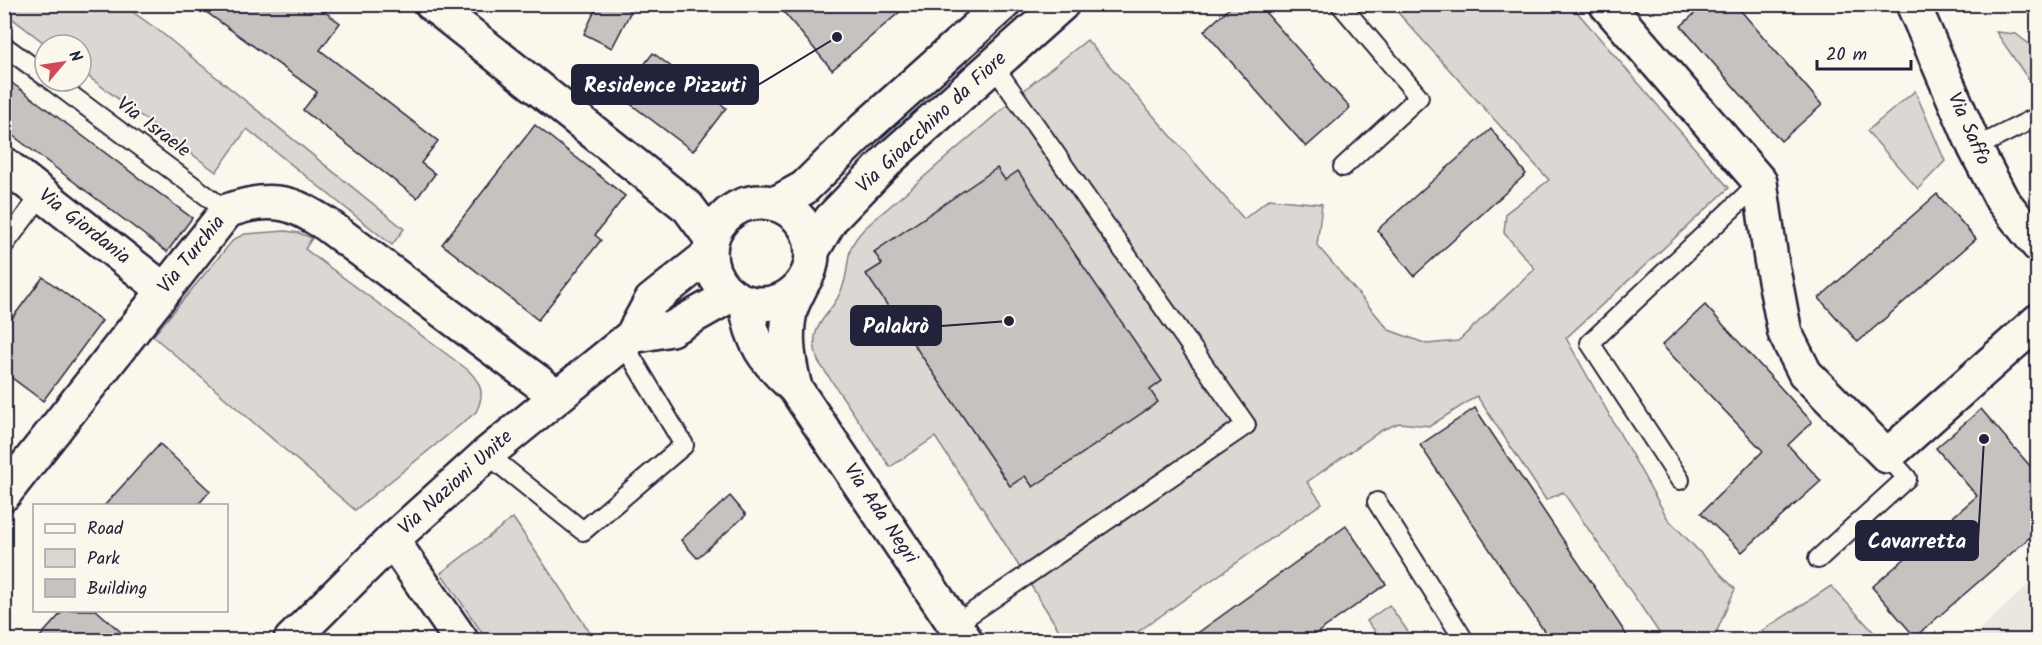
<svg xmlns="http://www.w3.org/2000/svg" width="2042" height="645" viewBox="0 0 2042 645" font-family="Kalam,sans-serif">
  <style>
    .built { fill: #ebe7df }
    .green { fill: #dbd8d3; stroke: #7e7d87; stroke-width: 1.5 }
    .building { fill: #c6c2c0; stroke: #22223b; stroke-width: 1.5 }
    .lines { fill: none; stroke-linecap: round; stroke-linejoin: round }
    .lane-casing { stroke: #22223b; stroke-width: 22 }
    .street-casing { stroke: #22223b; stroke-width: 38 }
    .secondary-casing { stroke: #22223b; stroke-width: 38 }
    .lane { stroke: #fbf7ec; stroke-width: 18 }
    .street { stroke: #fbf7ec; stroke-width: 33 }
    .secondary { stroke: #fbf7ec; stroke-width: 33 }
    .labels { text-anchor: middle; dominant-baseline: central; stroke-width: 4.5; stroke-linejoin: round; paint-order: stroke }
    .street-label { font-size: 20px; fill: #22223b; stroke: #fbf7ec }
    .leader { fill: none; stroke: #22223b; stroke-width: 2 }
    .callout-dot { fill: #22223b; stroke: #fbf7ec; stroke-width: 2 }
    .callout { fill: #22223b; stroke: #22223b; stroke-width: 2 }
    .callout-label { font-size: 21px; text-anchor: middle; font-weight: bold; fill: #fff }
  </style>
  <rect width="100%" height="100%" fill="#fbf7ec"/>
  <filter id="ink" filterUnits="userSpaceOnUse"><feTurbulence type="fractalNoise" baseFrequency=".0167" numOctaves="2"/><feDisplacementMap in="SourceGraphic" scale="12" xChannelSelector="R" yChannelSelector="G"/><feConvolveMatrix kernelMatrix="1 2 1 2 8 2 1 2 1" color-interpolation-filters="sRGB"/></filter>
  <g filter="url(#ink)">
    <path class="built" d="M 2037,577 L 2037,640 L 1968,640 L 1975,634 Z"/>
    <g class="green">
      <path d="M 4,5 L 123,5 L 158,30 L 404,229 L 392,245 L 247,129 L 216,172 L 81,71 L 81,45 L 47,45 L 5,13 Z"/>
      <path d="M 1391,5 L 1571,5 L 1729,188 L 1566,338 L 1668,519 L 1735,589 L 1716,633 L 1708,640 L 1664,640 L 1563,492 L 1546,500 L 1477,396 L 1430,426 L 1399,423 L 1382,430 L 1307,482 L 1322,503 L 1126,640 L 1065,640 L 987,515 L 935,437 L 890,467 L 818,361 C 805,322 833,317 843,286 C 852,259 842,251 866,227 L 1029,86 L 1087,40 L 1244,219 L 1269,199 L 1322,204 L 1317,245 L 1389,330 L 1427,344 L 1458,341 L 1535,269 L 1504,233 L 1506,213 L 1549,180 Z"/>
      <path d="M 1996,32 L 2016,34 L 2037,50 L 2037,92 Z"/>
      <path d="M 1915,91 L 1945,161 L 1918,189 L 1867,131 Z"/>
      <path d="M 286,231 L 299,233 L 312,238 L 305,249 L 468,370 C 482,384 485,394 476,412 L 355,510 L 153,336 L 234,239 L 245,234 Z"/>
      <path d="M 513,518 L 595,640 L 487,640 L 441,573 Z"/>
      <path d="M 1831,586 L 1881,640 L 1748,640 Z"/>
      <path d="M 1389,605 L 1414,640 L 1382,640 L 1367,621 Z"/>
    </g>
    <g class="building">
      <path d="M 195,4 L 314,4 L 340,23 L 320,50 L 438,141 L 421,163 L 435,174 L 417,198 L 303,110 L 317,92 Z"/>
      <path d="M 598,4 L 617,4 L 631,11 L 612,48 L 584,34 Z"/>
      <path d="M 777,4 L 909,4 L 832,70 Z"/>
      <path d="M 1234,4 L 1258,4 L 1350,108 L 1306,147 L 1204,31 Z"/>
      <path d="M 1705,4 L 1735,4 L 1822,105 L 1781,141 L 1681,26 Z"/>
      <path d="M 653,53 L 726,108 L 693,151 L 620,96 Z"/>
      <path d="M 4,77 L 192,218 L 167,252 L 4,129 Z"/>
      <path d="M 535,125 L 625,196 L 595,235 L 601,240 L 538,320 L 442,244 Z"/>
      <path d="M 1491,129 L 1526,174 L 1414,276 L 1377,230 Z"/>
      <path d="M 997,168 L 1005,180 L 1018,171 L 1162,381 L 1150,390 L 1158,402 L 1033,487 L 1025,476 L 1010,486 L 866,274 L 882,264 L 874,252 Z"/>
      <path d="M 1937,194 L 1976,239 L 1858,342 L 1819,298 Z"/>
      <path d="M 43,277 L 102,321 L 43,401 L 4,372 L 4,329 Z"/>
      <path d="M 1705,305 L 1812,422 L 1788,445 L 1821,481 L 1742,552 L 1701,513 L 1763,451 L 1662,345 Z"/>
      <path d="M 1475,408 L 1630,640 L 1550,640 L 1420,445 Z"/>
      <path d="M 1981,409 L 2037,474 L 2037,531 L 1915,637 L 1872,587 L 1977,496 L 1936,448 Z"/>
      <path d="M 160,444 L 210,491 L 197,506 L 104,506 Z"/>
      <path d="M 730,496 L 746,515 L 697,558 L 681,540 Z"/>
      <path d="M 1346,526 L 1386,584 L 1307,640 L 1188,640 Z"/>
      <path d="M 64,610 L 96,610 L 130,640 L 37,640 Z"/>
    </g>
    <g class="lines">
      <defs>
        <g id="lane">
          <path d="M 1340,4 L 1419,97 L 1343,167"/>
          <path d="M 4,46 L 45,76"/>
          <path d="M 52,81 L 227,211"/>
          <path d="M 1975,148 L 2033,119 L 2038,126"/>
          <path d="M 4,245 L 42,194"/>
          <path d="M 487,454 L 583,531 L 684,445 L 623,343"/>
          <path d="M 1680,480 L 1590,343 L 1760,182"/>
          <path d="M 1377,502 L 1464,640"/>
          <path d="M 1818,559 L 1907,478 L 1887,456"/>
          <path d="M 954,625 L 1246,425 L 993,65"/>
        </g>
        <g id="street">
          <path d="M 1606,4 L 1760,182 L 1771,259 L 1785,333 L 1805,373 L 1887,456 L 2038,321"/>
          <path d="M 1913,4 L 1975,148 L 2002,200 L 2038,245"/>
          <path d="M 4,164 L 164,290"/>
          <path d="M 746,302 C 751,343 765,361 795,388 L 965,640"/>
          <path d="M 795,388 C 789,363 784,338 790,312 C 792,302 799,291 803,282"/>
          <path d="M 4,494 L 227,211 C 249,203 274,198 297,208 C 307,212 317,219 326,224 L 557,396"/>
          <path d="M 392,540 L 461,640"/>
        </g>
        <g id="secondary">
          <path d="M 432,4 L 688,207 L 711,238"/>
          <circle cx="761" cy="253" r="51"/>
          <path d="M 775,204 L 804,188 L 865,128 L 1003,4"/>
          <path d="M 812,251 L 831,219 L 891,157 L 1062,4"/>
          <path d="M 632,336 L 671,329 L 731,295"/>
          <path d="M 291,640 L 392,540 L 487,454 L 632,336 L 651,301 L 710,254"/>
        </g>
      </defs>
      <use href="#lane" class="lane-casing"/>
      <use href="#street" class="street-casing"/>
      <use href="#secondary" class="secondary-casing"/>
      <use href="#lane" class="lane"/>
      <use href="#street" class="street"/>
      <use href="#secondary" class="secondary"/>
    </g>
  </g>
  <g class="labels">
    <g class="street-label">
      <text transform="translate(932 123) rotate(-43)">Via Gioacchino da Fiore</text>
      <text transform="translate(153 128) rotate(37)">Via Israele</text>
      <text transform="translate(1968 129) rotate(66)">Via Saffo</text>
      <text transform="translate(84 227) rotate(38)">Via Giordania</text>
      <text transform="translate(192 255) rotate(-51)">Via Turchia</text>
      <text transform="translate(456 483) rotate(-42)">Via Nazioni Unite</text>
      <text transform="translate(880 514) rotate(56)">Via Ada Negri</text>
    </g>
  </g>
  <path class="leader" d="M837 37L758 85M1009 321L941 326M1984 439L1978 541"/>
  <g class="callout-dot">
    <circle cx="837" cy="37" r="6"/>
    <circle cx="1009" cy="321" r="6"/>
    <circle cx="1984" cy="439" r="6"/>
  </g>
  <g class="callout">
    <rect x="572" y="65" width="186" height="39" rx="6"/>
    <rect x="851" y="306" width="90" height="39" rx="6"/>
    <rect x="1856" y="521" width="122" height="39" rx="6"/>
  </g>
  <g class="callout-label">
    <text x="665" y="92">Residence Pizzuti</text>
    <text x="896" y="333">Palakrò</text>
    <text x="1917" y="548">Cavarretta</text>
  </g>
  <rect width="2042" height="645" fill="none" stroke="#fbf7ec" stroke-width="24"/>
  <rect x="12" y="12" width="2018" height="621" fill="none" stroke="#22223b" stroke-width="2" filter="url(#ink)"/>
  <rect x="33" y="504" width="195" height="108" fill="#fbf7ec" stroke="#a4a2a5" stroke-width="1.5"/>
  <rect x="45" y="524" width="30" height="9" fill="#fbf7ec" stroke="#a4a2a5" stroke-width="1.5"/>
  <text x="87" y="534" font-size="18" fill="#22223b">Road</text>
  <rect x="45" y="549" width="30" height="18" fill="#dbd8d3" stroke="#a4a2a5" stroke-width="1.5"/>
  <text x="87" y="564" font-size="18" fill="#22223b">Park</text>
  <rect x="45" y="579" width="30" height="18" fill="#c6c2c0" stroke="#a4a2a5" stroke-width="1.5"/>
  <text x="87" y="594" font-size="18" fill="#22223b">Building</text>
  <g transform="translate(63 63) rotate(61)"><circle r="28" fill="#fbf7ec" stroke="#a4a2a5" stroke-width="1.5"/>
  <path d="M0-4.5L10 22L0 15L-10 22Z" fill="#d1495b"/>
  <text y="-9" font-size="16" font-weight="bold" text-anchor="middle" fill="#22223b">N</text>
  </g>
  <path d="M1817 60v9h94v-9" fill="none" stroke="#22223b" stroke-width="3"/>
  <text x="1826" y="60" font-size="18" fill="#22223b" stroke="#fbf7ec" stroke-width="4.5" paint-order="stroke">20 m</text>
</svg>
